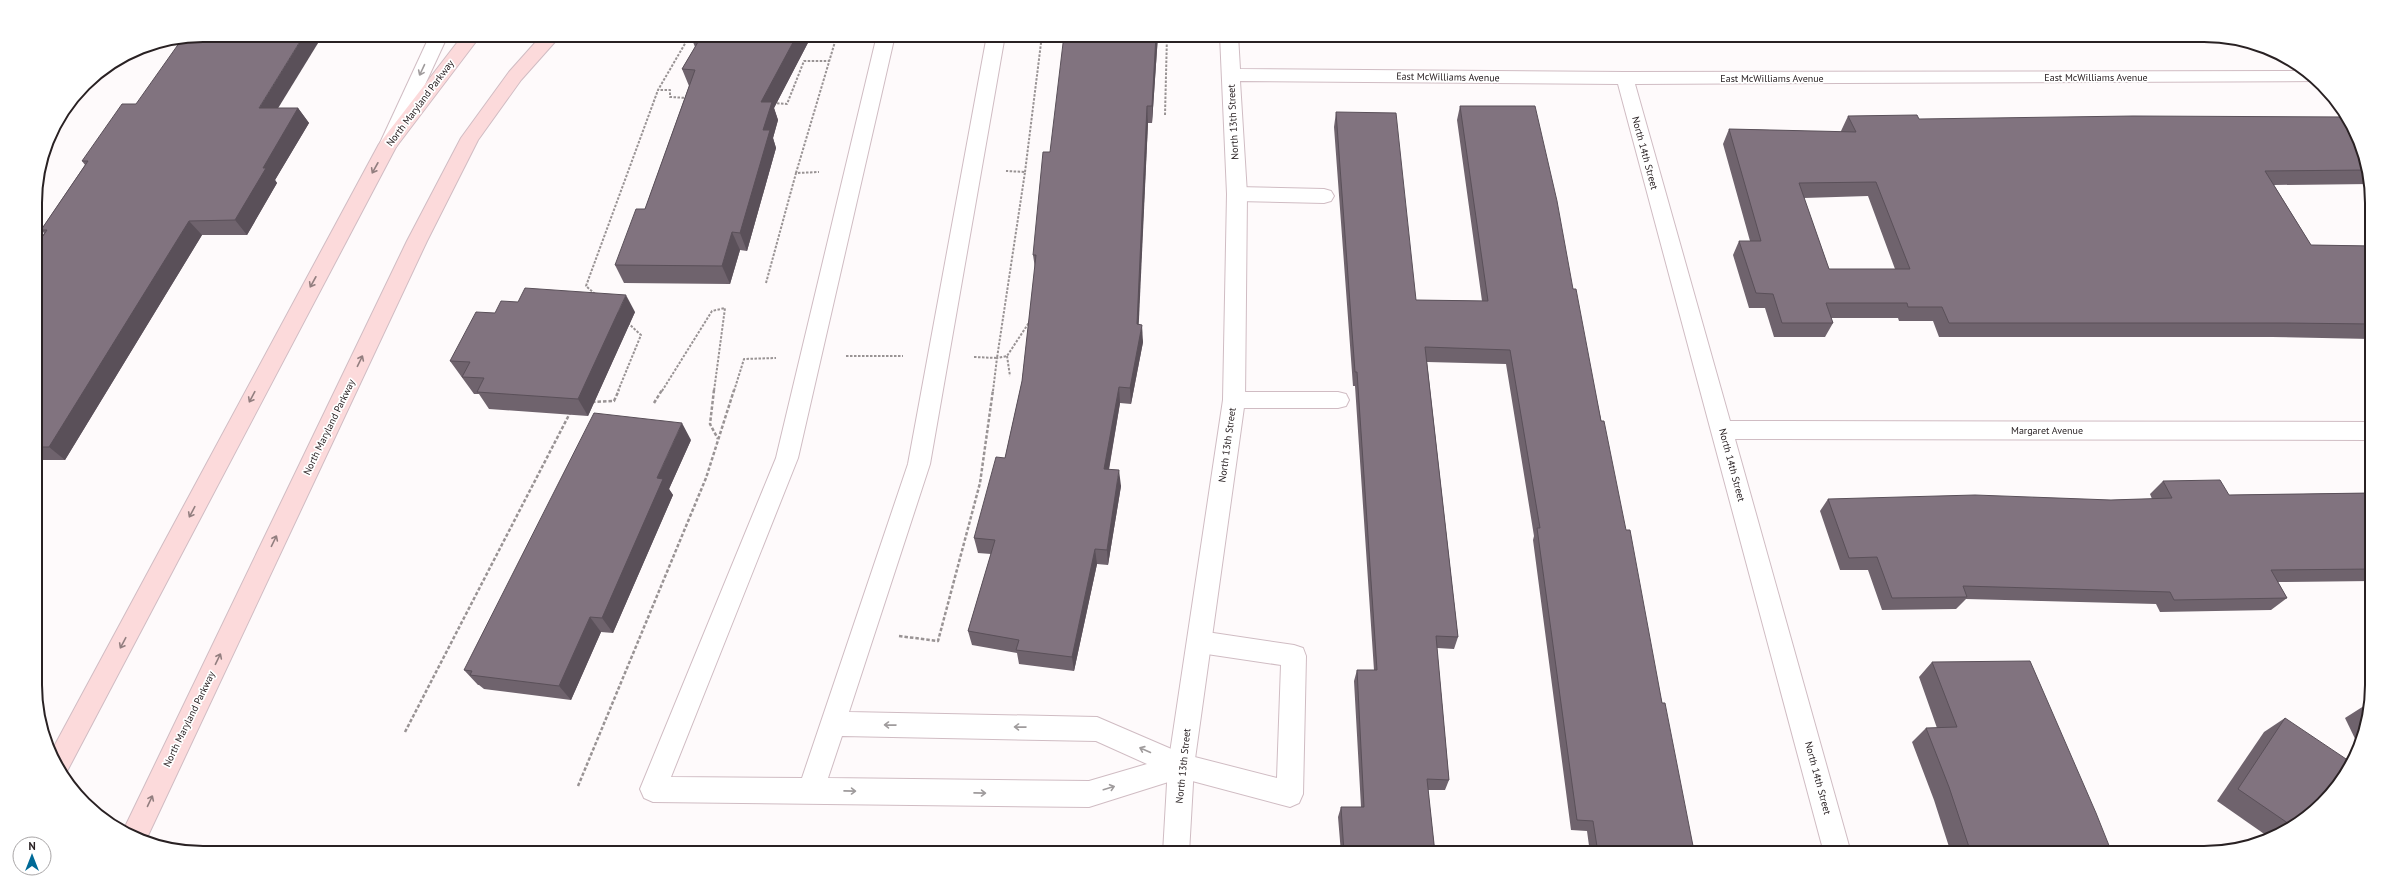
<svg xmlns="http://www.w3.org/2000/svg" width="2407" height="888" viewBox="0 0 2407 888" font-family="'PT Sans',sans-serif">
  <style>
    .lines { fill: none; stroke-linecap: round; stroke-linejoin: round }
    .lane-casing { stroke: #d0bcc3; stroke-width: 2 }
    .street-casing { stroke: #d0bcc3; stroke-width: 2 }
    .secondary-casing { stroke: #d0bcc3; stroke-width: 2 }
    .path-far1 { stroke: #999394; stroke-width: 2; stroke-dasharray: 2.5 1.5; stroke-linecap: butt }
    .path { stroke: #999394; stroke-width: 2.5; stroke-dasharray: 3.5 2; stroke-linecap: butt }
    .lane { fill: #fff; fill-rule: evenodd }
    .street { fill: #fff; fill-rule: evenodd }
    .secondary { fill: #fcdadb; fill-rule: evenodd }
    .wall { fill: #6f636d; fill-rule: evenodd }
    .shaded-wall { fill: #5a5059 }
    .building { fill: #81737f; stroke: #5a5059; fill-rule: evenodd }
    .oneway { stroke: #9f9b9c }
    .oneway2 { stroke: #927e7f }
    .labels { text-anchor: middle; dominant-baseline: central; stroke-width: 3.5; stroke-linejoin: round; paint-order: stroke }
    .street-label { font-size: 10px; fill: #292123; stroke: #fff }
    .rim { fill: none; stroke: #292123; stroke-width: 2 }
  </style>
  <rect width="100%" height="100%" fill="#fefafb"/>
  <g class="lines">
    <defs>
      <g id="lane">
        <path d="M 430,35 L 448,35 L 398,143 L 396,147 L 389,149 L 382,147 L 380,143 Z"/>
        <path d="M 877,35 L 895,35 L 798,458 L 671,777 L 802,778 L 908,464 L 987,35 L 1005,35 L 930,464 L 849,712 L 1097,717 L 1183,754 L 1277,778 L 1281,665 L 1200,653 L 1191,650 L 1188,642 L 1191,634 L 1200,631 L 1294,645 L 1303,648 L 1306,656 L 1303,794 L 1299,803 L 1290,807 L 1181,778 L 1089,807 L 653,802 L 644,798 L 640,789 L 776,458 ZM 842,736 L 1096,741 L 1147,764 L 1089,781 L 828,778 Z"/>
        <path d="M 1237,187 L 1324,189 L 1331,191 L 1334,196 L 1331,201 L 1324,203 L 1237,201 L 1230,199 L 1227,194 L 1230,189 Z"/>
        <path d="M 1234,392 L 1338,392 L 1346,394 L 1349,400 L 1346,406 L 1338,408 L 1234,408 L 1226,406 L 1223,400 L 1226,394 Z"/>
      </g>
      <path id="street" d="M 1220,35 L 1238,35 L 1240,69 L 1625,72 L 2307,71 L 2318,81 L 1635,84 L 1730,421 L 2371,422 L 2371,440 L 1735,439 L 1851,853 L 1824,853 L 1618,84 L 1240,81 L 1247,194 L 1245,400 L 1194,766 L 1189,853 L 1163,853 L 1168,766 L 1223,400 L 1227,194 Z"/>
      <g id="secondary">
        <path d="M 463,35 L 481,35 L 396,147 L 64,777 L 50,754 L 379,144 Z"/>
        <path d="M 542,35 L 561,35 L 521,80 L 478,140 L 427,241 L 145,842 L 123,831 L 407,241 L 461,138 L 509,72 Z"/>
      </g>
    </defs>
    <use href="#lane" class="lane-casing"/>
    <use href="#street" class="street-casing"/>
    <use href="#secondary" class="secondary-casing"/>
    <g class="path-far1">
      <path d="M 688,98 L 670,97 L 670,90 L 658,90 L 690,35"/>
      <path d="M 773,103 L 787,104 L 804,61 L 829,61"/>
      <path d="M 1165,115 L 1167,35"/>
      <path d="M 1025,172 L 1042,35"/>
      <path d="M 796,173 L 837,35"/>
      <path d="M 766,283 L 796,173 L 819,172"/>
      <path d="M 595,294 L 586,286 L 658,90"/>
      <path d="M 846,356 L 903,356"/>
      <path d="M 1007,356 L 1010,376"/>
      <path d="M 974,357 L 997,358 L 1025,172 L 1006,171"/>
      <path d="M 618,391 L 641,335 L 628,323"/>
      <path d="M 662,391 L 712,311 L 725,308 L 714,391"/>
      <path d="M 734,391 L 744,359 L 776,358"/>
      <path d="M 993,391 L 997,358 L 1007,356 L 1032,318"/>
    </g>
    <g class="path">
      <path d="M 714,390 L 710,424 L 718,439"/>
      <path d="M 592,402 L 614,401 L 619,390"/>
      <path d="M 654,403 L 662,390"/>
      <path d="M 899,636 L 938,641 L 980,483 L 993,390"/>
      <path d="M 405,732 L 570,413"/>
      <path d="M 578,786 L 706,478 L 734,390"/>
    </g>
    <use href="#lane" class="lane"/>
    <use href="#street" class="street"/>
    <use href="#secondary" class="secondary"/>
  </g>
  <g class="wall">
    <path d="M 697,35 L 812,35 L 774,108 L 778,120 L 773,138 L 776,148 L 747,251 L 740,250 L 730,284 L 624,283 L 615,265 L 645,209 L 689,86 L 682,69 L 695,47 L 693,42 Z"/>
    <path d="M 1158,35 L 1152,123 L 1148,123 L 1138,324 L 1143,342 L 1131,404 L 1120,403 L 1109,470 L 1121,486 L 1108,565 L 1097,564 L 1074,671 L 1019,664 L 1017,653 L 972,645 L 968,631 L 991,554 L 978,553 L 974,538 L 1005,458 L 1022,381 L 1035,268 L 1033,255 Z"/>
    <path d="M 1460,106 L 1573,289 L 1694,851 L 1713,853 L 1590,853 L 1587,831 L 1571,830 L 1533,540 L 1534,536 L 1506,364 L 1427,362 L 1458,637 L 1454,649 L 1437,648 L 1449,780 L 1445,790 L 1428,790 L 1435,853 L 1341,853 L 1338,817 L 1341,807 L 1361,807 L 1354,681 L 1357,670 L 1374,670 L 1355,386 L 1353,386 L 1334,127 L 1336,112 L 1416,300 L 1482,301 L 1457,120 Z"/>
    <path d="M 278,108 L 298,108 L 309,123 L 275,180 L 277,183 L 247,235 L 202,235 L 65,460 L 37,460 L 36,246 L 44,233 L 41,230 L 85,165 L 82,161 Z"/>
    <path d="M 1848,116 L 1919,119 L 2355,129 L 2371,181 L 2371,184 L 2274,185 L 2311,245 L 2371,246 L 2371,339 L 2272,337 L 1939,337 L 1933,321 L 1899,321 L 1898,318 L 1831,318 L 1833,323 L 1825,337 L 1774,337 L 1765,308 L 1749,308 L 1733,255 L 1739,241 L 1750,241 L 1723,144 L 1729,129 L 1841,132 L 1841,131 ZM 1868,196 L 1895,269 L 1829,269 L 1804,198 Z"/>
    <path d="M 635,312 L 588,416 L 489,409 L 479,394 L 474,394 L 450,361 L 495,313 Z"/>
    <path d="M 691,440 L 669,489 L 673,495 L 613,633 L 601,632 L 571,700 L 484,689 L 479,685 L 478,685 L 464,670 Z"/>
    <path d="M 2163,481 L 2229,495 L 2371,493 L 2372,581 L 2278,582 L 2287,598 L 2271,610 L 2160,612 L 2156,604 L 1966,599 L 1956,609 L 1882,610 L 1868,570 L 1840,570 L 1820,511 L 1828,499 L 2111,500 L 2152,499 L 2150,494 Z"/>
    <path d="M 1932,662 L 2112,853 L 1951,853 L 1934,800 L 1912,742 L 1926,728 L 1937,728 L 1919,677 Z"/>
    <path d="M 2367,704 L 2369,704 L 2363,739 L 2359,747 L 2345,718 Z"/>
    <path d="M 2285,718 L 2306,818 L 2270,838 L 2217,801 L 2264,732 Z"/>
  </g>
  <g class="shaded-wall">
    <path d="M 304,35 L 323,35 L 269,123 L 259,108 Z"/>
    <path d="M 797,35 L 812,35 L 774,108 L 778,120 L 773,138 L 776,148 L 747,251 L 740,233 L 763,130 L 761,102 Z"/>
    <path d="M 1156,35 L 1158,35 L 1152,123 L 1152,106 Z"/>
    <path d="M 1147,106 L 1148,123 L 1138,341 L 1137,324 Z"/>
    <path d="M 298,108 L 309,123 L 275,180 L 277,183 L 247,235 L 235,220 L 263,168 Z"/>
    <path d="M 189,221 L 202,235 L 65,460 L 49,447 Z"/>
    <path d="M 732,232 L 740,250 L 730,284 L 722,266 Z"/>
    <path d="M 626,295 L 635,312 L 588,416 L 578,399 Z"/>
    <path d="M 1142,325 L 1143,342 L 1131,404 L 1130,388 Z"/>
    <path d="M 1119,387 L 1120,403 L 1106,485 L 1104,469 Z"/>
    <path d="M 682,423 L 691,440 L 669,489 L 673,495 L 613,633 L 602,618 L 657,478 Z"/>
    <path d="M 1119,470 L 1121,486 L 1108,565 L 1107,550 Z"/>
    <path d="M 1095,549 L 1097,564 L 1074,671 L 1072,657 Z"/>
    <path d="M 590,617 L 601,632 L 571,700 L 559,686 Z"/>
  </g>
  <g class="building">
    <path d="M 203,35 L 304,35 L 259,108 L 298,108 L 263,168 L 266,168 L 235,220 L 189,221 L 49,447 L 37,447 L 36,246 L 47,230 L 41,230 L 88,161 L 82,161 L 122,104 L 136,104 L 182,39 Z"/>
    <path d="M 697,35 L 797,35 L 761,102 L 772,102 L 763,130 L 770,130 L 740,233 L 732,232 L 722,266 L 615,265 L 636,209 L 645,209 L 695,70 L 682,69 L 698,42 L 693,42 Z"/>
    <path d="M 1064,35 L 1156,35 L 1152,106 L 1147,106 L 1137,324 L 1142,325 L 1130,388 L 1119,387 L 1104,469 L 1119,470 L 1107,550 L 1095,549 L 1072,657 L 1016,650 L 1019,640 L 968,631 L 995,540 L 974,538 L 996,457 L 1005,458 L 1022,381 L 1036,255 L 1033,255 L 1043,152 L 1050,152 Z"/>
    <path d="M 1460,106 L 1535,106 L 1557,201 L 1573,289 L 1576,289 L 1601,421 L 1604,421 L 1626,530 L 1630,530 L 1662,703 L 1665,703 L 1694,851 L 1713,851 L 1713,853 L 1598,853 L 1593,821 L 1577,820 L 1537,528 L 1540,528 L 1510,350 L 1425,347 L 1458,637 L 1436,636 L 1449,780 L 1427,779 L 1435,853 L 1344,853 L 1341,807 L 1364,807 L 1357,670 L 1377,670 L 1357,372 L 1355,372 L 1336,112 L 1396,113 L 1416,300 L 1488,301 Z"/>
    <path d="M 1917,115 L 1919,119 L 2133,116 L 2347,117 L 2355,129 L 2367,170 L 2265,171 L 2311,245 L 2371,246 L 2371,324 L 2286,323 L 1949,323 L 1942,307 L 1908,307 L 1907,303 L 1826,303 L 1833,323 L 1782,323 L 1773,294 L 1756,293 L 1739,241 L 1761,241 L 1729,129 L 1856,132 L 1848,116 ZM 1876,182 L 1910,269 L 1829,269 L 1799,183 Z"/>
    <path d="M 525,288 L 626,295 L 578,399 L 477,392 L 484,378 L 462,377 L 470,362 L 450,361 L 476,312 L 495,313 L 501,301 L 518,302 Z"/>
    <path d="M 594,413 L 682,423 L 657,478 L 663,479 L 602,618 L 590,617 L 559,686 L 470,675 L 472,671 L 464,670 Z"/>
    <path d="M 2220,480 L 2229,495 L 2371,493 L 2372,569 L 2271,570 L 2287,598 L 2174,600 L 2170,592 L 1963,586 L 1967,597 L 1892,598 L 1877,557 L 1849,558 L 1828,499 L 1975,495 L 2111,500 L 2172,498 L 2163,481 Z"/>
    <path d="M 2030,661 L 2096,813 L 2112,853 L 1971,853 L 1949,787 L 1926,728 L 1957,727 L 1932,662 Z"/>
    <path d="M 2285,718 L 2352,763 L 2344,779 L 2306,818 L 2292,826 L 2238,789 Z"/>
  </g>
  <defs><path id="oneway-shaft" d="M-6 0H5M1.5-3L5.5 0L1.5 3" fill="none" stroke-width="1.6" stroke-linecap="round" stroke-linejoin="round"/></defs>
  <g class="oneway">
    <use href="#oneway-shaft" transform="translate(422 70) rotate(115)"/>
    <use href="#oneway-shaft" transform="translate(890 725) rotate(-179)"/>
    <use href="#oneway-shaft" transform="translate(1020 727) rotate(-179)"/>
    <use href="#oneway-shaft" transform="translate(1145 750) rotate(-156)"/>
    <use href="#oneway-shaft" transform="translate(1109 788) rotate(-17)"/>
    <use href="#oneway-shaft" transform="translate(850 791) rotate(1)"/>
    <use href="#oneway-shaft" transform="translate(980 793) rotate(1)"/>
  </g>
  <g class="oneway2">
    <use href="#oneway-shaft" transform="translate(375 168) rotate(119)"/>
    <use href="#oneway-shaft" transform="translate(313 282) rotate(119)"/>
    <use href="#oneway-shaft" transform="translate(360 361) rotate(-64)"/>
    <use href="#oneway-shaft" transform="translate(252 397) rotate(118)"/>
    <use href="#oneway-shaft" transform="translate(192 512) rotate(118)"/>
    <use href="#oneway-shaft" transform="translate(274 541) rotate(-64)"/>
    <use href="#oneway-shaft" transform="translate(123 643) rotate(118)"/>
    <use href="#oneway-shaft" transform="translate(218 659) rotate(-64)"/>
    <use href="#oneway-shaft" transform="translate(150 801) rotate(-65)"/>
  </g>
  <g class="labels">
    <g class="street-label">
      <text transform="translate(1448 77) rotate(1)">East McWilliams Avenue</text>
      <text x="2096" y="77">East McWilliams Avenue</text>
      <text x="1772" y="78">East McWilliams Avenue</text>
      <text transform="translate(420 103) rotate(-53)">North Maryland Parkway</text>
      <text transform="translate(1233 122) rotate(-93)">North 13th Street</text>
      <text transform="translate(1645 153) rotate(75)">North 14th Street</text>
      <text transform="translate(329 427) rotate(-64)">North Maryland Parkway</text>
      <text x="2047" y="430">Margaret Avenue</text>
      <text transform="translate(1227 445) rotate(-82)">North 13th Street</text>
      <text transform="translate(1732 465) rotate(75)">North 14th Street</text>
      <text transform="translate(189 719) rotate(-64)">North Maryland Parkway</text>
      <text transform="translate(1183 766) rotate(-84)">North 13th Street</text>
      <text transform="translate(1818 778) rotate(75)">North 14th Street</text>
    </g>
  </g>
  <path d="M0 0H2407V888H0ZM203 42H2204A161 161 0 0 1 2365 203V685A161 161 0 0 1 2204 846H203A161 161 0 0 1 42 685V203A161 161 0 0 1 203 42Z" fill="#fff" fill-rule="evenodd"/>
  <path class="rim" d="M203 42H2204A161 161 0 0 1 2365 203V685A161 161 0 0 1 2204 846H203A161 161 0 0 1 42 685V203A161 161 0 0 1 203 42Z"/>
  <g transform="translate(32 856)"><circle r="19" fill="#ffffff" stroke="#a9a6a7"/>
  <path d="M0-3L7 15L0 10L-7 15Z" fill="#006a97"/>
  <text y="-6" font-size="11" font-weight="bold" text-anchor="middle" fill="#292123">N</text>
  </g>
</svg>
